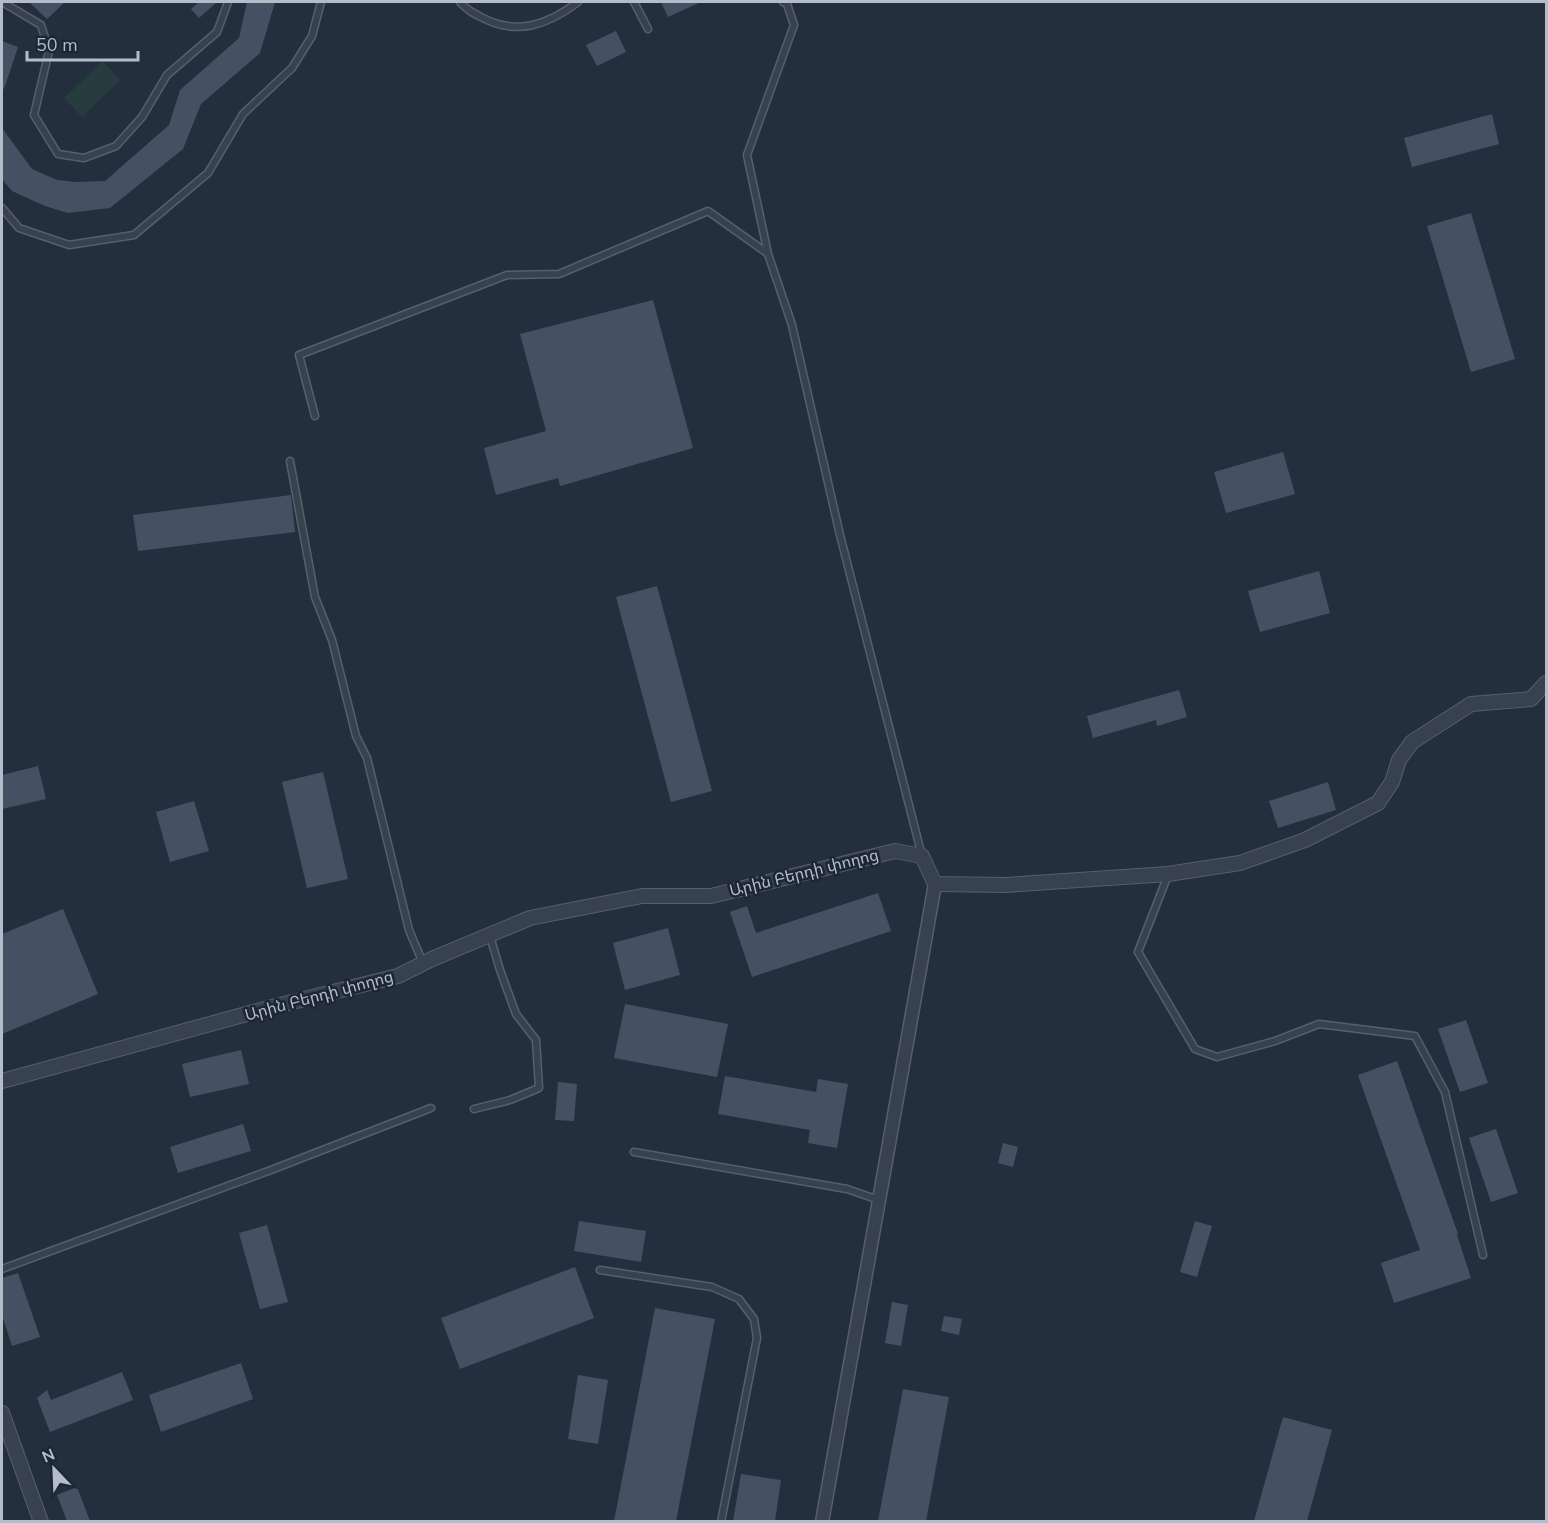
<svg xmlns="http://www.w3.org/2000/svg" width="1548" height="1523" viewBox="0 0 1548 1523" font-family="'Nunito Sans','Noto Sans Armenian',sans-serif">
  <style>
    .green { fill: #263c3f }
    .building { fill: #455162 }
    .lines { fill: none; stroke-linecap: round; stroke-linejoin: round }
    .service-casing { stroke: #565f6c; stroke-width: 9 }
    .minor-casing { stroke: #565f6c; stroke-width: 15 }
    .tertiary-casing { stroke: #565f6c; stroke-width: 16 }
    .service { stroke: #38414e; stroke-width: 6 }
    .minor { stroke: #38414e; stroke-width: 12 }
    .tertiary { stroke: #38414e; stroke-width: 14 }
    .labels { text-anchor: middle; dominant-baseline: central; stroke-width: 5; stroke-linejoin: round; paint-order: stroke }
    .street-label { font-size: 16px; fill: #b4bcc9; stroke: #1d2633 }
  </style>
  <rect width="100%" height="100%" fill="#242f3e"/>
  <path class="green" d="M 103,61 L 120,80 L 82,117 L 64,98 Z"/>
  <g class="building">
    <path d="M 29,2 L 65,2 L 47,19 Z"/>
    <path d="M 199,2 L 217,2 L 199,18 L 191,9 Z"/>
    <path d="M 247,2 L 275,2 L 260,53 L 201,104 L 183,149 L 110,208 L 68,213 L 45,206 L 12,191 L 2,179 L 2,128 L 32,169 L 57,180 L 76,182 L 105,181 L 169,125 L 180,90 L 239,38 Z"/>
    <path d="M 661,2 L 701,2 L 668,17 Z"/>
    <path d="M 616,31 L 626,52 L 597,66 L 586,45 Z"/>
    <path d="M 2,41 L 18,47 L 4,89 L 2,88 Z"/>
    <path d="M 1492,114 L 1499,144 L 1412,167 L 1404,138 Z"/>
    <path d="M 1471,213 L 1515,359 L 1471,372 L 1427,226 Z"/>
    <path d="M 653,300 L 693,448 L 560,486 L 558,478 L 496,495 L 484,448 L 546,431 L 520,334 Z"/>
    <path d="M 1283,452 L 1295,494 L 1226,513 L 1214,472 Z"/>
    <path d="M 291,495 L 295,532 L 138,551 L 133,515 Z"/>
    <path d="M 1319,571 L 1330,613 L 1260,632 L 1248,591 Z"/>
    <path d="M 657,586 L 712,791 L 671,802 L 616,597 Z"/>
    <path d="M 1179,690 L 1187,717 L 1157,726 L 1156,720 L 1093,738 L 1087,716 Z"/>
    <path d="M 38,766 L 46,799 L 2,809 L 2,775 Z"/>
    <path d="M 323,772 L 348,879 L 307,888 L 282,782 Z"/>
    <path d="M 1328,782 L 1336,810 L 1278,828 L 1269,801 Z"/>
    <path d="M 194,801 L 209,851 L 170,862 L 156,812 Z"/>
    <path d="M 878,893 L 891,931 L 752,977 L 730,912 L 747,906 L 756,933 Z"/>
    <path d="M 63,909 L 98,994 L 2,1034 L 2,934 Z"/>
    <path d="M 668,928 L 680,975 L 625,990 L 613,943 Z"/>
    <path d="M 625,1004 L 728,1024 L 717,1077 L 614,1058 Z"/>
    <path d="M 1466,1020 L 1488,1083 L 1460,1092 L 1438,1029 Z"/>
    <path d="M 241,1050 L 249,1084 L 190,1097 L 182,1064 Z"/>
    <path d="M 1397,1061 L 1458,1234 L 1457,1235 L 1471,1278 L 1394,1303 L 1381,1263 L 1420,1250 L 1358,1075 Z"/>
    <path d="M 725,1076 L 816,1092 L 818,1079 L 848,1084 L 837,1148 L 808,1143 L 810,1130 L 718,1114 Z"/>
    <path d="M 558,1082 L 577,1084 L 574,1121 L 555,1120 Z"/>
    <path d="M 243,1124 L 251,1151 L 178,1173 L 170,1147 Z"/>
    <path d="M 1496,1129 L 1518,1193 L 1491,1202 L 1469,1138 Z"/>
    <path d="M 1003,1143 L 1018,1147 L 1013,1167 L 998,1163 Z"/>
    <path d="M 579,1221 L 646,1231 L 641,1262 L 574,1251 Z"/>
    <path d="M 1195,1221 L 1212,1226 L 1197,1277 L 1180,1272 Z"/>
    <path d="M 267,1225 L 288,1302 L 260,1309 L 239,1233 Z"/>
    <path d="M 575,1267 L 594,1318 L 460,1369 L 441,1318 Z"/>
    <path d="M 18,1273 L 40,1337 L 12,1346 L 2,1315 L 2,1278 Z"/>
    <path d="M 892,1302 L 908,1305 L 901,1346 L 885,1343 Z"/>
    <path d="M 655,1308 L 715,1319 L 676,1521 L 614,1521 Z"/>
    <path d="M 944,1316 L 962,1319 L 959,1335 L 941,1331 Z"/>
    <path d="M 241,1363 L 253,1399 L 161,1432 L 149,1395 Z"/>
    <path d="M 122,1372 L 133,1400 L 50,1432 L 37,1398 L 47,1390 L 51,1400 Z"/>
    <path d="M 578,1375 L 608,1380 L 598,1444 L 568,1439 Z"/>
    <path d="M 903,1389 L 949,1397 L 926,1521 L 878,1521 Z"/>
    <path d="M 1283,1417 L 1332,1430 L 1307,1521 L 1254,1521 Z"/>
    <path d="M 741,1474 L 781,1480 L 775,1521 L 733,1521 Z"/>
    <path d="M 77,1487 L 90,1521 L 67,1521 L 57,1495 Z"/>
  </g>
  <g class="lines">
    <defs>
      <g id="service">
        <path d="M 2,2 L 41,25 L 49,51 L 34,115 L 58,154 L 84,158 L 116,146 L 142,117 L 167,75 L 217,32 L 228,2"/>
        <path d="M 460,2 C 467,10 473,13 483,18 C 518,36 549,24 578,2"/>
        <path d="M 634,2 L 648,29"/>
        <path d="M 783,2 L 787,4 L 794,25 L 747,155 L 768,254 L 792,325 L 840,535 L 922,856"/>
        <path d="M 2,208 L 19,228 L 69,245 L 134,235 L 208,173 L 243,114 L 292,68 L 312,36 L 321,2"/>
        <path d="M 315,416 L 299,355 L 507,275 L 559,274 L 708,211 L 767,253"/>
        <path d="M 290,461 L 315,597 L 332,640 L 356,736 L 367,758 L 409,930 L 423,963"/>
        <path d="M 1168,875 L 1138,952 L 1195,1049 L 1217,1057 L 1275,1041 L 1319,1024 L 1415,1036 L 1445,1092 L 1483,1255"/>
        <path d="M 474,1109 L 510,1100 L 539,1088 L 536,1040 L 516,1014 L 500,970 L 490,936"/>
        <path d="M 634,1152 L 847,1189 L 879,1200"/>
        <path d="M 2,1269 L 271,1170 L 431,1108"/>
        <path d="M 600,1270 L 712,1287 L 739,1299 L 754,1319 L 757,1338 L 721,1522"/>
      </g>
      <path id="minor" d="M 822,1522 L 935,884"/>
      <g id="tertiary">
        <path d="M 2,1081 L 272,1007 L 398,976 L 432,959 L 530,918 L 642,896 L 711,896 L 895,851 L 922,856 L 935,884 L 1006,885 L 1168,874 L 1240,863 L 1305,840 L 1378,803 L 1392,782 L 1399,760 L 1412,742 L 1471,704 L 1531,699 L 1546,683"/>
        <path d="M 2,1413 L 41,1522"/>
      </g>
    </defs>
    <use href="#service" class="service-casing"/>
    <use href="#minor" class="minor-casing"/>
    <use href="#tertiary" class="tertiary-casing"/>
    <use href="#service" class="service"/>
    <use href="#minor" class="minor"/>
    <use href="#tertiary" class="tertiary"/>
  </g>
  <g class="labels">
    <g class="street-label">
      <text transform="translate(804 873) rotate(-14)">Արին Բերդի փողոց</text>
      <text transform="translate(319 996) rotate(-15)">Արին Բերդի փողոց</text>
    </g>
  </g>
  <rect width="1548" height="1523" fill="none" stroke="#b4bcc9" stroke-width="6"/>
  <g transform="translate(54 1469) rotate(337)" stroke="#1d2633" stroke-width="4.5" paint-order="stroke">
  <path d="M0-4.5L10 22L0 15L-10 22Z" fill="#b4bcc9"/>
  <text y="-9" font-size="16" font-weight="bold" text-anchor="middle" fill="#b4bcc9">N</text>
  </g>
  <path d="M27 51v9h111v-9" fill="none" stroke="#b4bcc9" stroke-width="3"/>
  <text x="36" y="51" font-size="18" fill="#b4bcc9" stroke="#1d2633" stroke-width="4.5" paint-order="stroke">50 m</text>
</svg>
